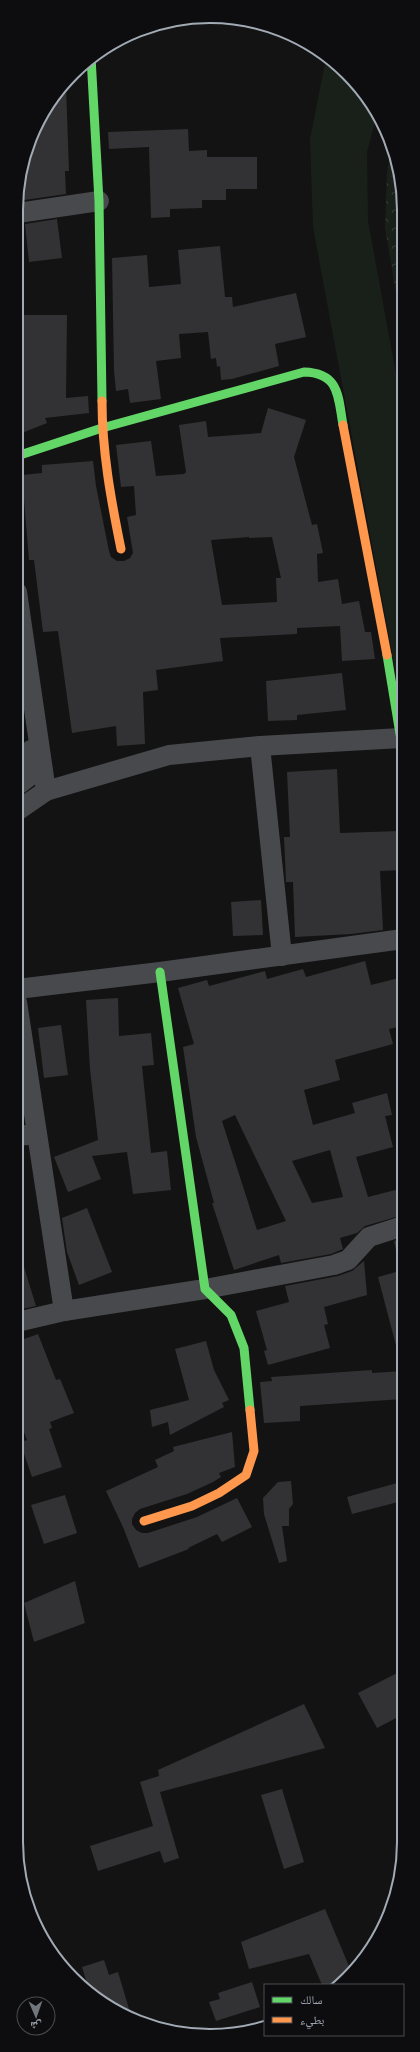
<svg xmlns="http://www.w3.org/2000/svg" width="420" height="2052" viewBox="0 0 420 2052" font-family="Arial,'Noto Naskh Arabic',sans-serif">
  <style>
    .park { fill: url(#park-crowns) }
    .pitch { fill: #192019 }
    .building { fill: #323234; fill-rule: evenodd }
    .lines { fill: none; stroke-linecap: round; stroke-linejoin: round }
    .street { stroke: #47494c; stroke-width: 20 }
    .fast { stroke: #63d668; stroke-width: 9 }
    .slow { stroke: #ff974d; stroke-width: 9 }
    .rim { fill: none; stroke: #a2abb5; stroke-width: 2 }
  </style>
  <defs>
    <pattern id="park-crowns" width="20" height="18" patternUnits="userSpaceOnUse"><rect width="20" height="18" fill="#192019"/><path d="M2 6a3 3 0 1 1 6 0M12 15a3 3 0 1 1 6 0" fill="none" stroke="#373e38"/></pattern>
  </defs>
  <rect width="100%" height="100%" fill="#131313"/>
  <path class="park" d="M 391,150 L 404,197 L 403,334 L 385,228 L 387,172 Z"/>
  <path class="pitch" d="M 326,58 L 347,73 L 377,115 L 367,152 L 368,221 L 403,412 L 403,712 L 313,227 L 310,139 Z"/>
  <g class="building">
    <path d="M 66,86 L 69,171 L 65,171 L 66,194 L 18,201 L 18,185 L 42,113 Z"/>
    <path d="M 188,129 L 189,151 L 207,150 L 207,157 L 257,157 L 257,189 L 226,189 L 226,200 L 202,200 L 202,208 L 170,209 L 170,217 L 151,218 L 149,147 L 109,149 L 108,132 Z"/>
    <path d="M 57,219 L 62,258 L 29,262 L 25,224 Z"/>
    <path d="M 220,246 L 225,297 L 232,297 L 233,307 L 296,293 L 306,337 L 275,344 L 279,366 L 232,379 L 221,380 L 220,366 L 217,367 L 216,358 L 211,359 L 208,332 L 179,334 L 181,358 L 156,361 L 161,399 L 130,403 L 128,389 L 116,391 L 114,371 L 112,258 L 147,255 L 149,287 L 181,284 L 178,250 Z"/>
    <path d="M 24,315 L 67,315 L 66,398 L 88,396 L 89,413 L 45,418 L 47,423 L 17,435 L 17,405 L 23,402 Z"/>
    <path d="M 268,408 L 306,420 L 294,457 L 312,525 L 317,524 L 323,553 L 317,554 L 318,582 L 338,579 L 342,604 L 359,601 L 365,632 L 371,632 L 375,659 L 342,661 L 340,626 L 297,628 L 297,634 L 220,638 L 223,661 L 156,670 L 158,690 L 143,692 L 145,744 L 117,746 L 116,726 L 72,733 L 58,631 L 43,632 L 34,560 L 29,560 L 22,475 L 42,473 L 42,465 L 93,461 L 96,486 L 109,551 L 111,557 L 117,561 L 124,561 L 130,558 L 133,553 L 127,517 L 136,515 L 134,486 L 121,487 L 116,445 L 151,441 L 156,476 L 184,474 L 186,472 L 179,425 L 206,421 L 208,437 L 261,433 ZM 249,537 L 249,538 L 272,537 L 281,578 L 276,578 L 277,602 L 222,605 L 211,540 Z"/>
    <path d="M 342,673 L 346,710 L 297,715 L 297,720 L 268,721 L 266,681 Z"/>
    <path d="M 337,769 L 340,833 L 400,831 L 402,870 L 380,871 L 383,930 L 351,934 L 295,937 L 293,882 L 286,882 L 284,837 L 290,837 L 287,772 Z"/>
    <path d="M 261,900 L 263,935 L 233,936 L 231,902 Z"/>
    <path d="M 365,961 L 371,985 L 403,977 L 403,1026 L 389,1029 L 393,1044 L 335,1060 L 340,1080 L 304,1090 L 313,1125 L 355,1113 L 352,1103 L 387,1093 L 392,1115 L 385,1116 L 393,1147 L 356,1157 L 368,1197 L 403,1188 L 403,1215 L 365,1226 L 357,1233 L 340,1238 L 343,1249 L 331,1254 L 281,1263 L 279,1255 L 234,1270 L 212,1203 L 214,1203 L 196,1137 L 183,1047 L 194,1044 L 178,988 L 207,980 L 209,986 L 265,971 L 267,979 L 303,969 L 306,977 ZM 235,1115 L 286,1221 L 257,1230 L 222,1121 ZM 330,1150 L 343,1197 L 312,1203 L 292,1161 Z"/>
    <path d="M 118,998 L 119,1036 L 151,1033 L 154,1065 L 142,1066 L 151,1153 L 167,1151 L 171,1190 L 133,1194 L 127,1152 L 92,1156 L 101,1179 L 68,1192 L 54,1157 L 98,1140 L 90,1069 L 86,1000 Z"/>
    <path d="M 61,1025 L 68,1075 L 44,1078 L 38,1028 Z"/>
    <path d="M 87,1208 L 112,1272 L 79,1285 L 67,1252 L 62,1218 Z"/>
    <path d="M 403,1238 L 403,1258 L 398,1259 L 394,1241 Z"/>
    <path d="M 20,1254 L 36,1306 L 17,1310 L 17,1255 Z"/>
    <path d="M 364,1261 L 367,1295 L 324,1307 L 328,1324 L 324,1325 L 330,1348 L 268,1365 L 264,1351 L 267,1350 L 256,1311 L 289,1302 L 285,1286 L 338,1276 L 352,1271 Z"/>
    <path d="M 403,1270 L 403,1352 L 398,1353 L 378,1277 Z"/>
    <path d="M 38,1334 L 56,1380 L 60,1379 L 74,1413 L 50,1422 L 52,1428 L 49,1429 L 62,1467 L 32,1477 L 20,1442 L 27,1440 L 16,1411 L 16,1342 Z"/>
    <path d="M 206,1341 L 214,1370 L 229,1400 L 222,1403 L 224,1407 L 170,1435 L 168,1422 L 152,1427 L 150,1410 L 189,1400 L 175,1349 Z"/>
    <path d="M 372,1370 L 372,1373 L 403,1371 L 403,1399 L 300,1406 L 300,1421 L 264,1423 L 260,1382 L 272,1381 L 271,1377 Z"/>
    <path d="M 232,1432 L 235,1467 L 219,1473 L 221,1477 L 213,1482 L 187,1494 L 140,1509 L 135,1513 L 132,1519 L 132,1524 L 136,1530 L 142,1533 L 148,1533 L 197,1517 L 237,1498 L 252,1527 L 222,1542 L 217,1534 L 188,1548 L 189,1549 L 139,1568 L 123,1527 L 106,1491 L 158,1467 L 155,1460 L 174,1451 L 173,1447 Z"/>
    <path d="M 291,1481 L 293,1504 L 289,1509 L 289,1526 L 282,1526 L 287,1561 L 279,1563 L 264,1514 L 263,1498 L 278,1482 Z"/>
    <path d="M 397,1483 L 402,1501 L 352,1514 L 347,1497 Z"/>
    <path d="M 65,1495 L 77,1533 L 44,1544 L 31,1505 Z"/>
    <path d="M 75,1581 L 85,1623 L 34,1642 L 24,1603 Z"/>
    <path d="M 403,1670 L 402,1715 L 377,1728 L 358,1693 Z"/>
    <path d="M 304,1704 L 325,1748 L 160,1792 L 179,1858 L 164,1863 L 160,1851 L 98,1871 L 90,1846 L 153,1826 L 140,1782 L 159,1776 L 158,1770 Z"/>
    <path d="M 282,1789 L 304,1862 L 284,1869 L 261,1795 Z"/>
    <path d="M 325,1909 L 351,1971 L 340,1985 L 322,1985 L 309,1954 L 249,1969 L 241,1942 Z"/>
    <path d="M 104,1960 L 109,1975 L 118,1972 L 132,2019 L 89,1990 L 82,1967 Z"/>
    <path d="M 252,1982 L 260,2007 L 216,2021 L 209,2002 L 220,1999 L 218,1993 Z"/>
  </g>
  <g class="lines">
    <g class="street">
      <path d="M 18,213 L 99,201"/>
      <path d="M 17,592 L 46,791"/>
      <path d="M 260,746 L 282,956"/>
      <path d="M 17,786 L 31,775 L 33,763 L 31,750"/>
      <path d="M 17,811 L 46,791 L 169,755 L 260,746 L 401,738"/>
      <path d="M 17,989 L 160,972 L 403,939"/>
      <path d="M 17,1002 L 64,1311"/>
      <path d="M 17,1136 L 37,1134"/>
      <path d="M 17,1322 L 64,1311 L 205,1289 L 334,1265 L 348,1260 L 369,1237 L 403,1226"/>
    </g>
    <g class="fast">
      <path d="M 91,57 L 99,201 L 102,401"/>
      <path d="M 17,456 L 102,428 L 304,372 C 340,373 338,397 343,425"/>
      <path d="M 387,655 L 403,752"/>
      <path d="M 160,972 L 205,1289 L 231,1315 L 244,1348 L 250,1410"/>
    </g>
    <g class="slow">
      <path d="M 102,401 C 102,451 111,500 121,549"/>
      <path d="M 343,425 L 387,655"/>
      <path d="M 144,1521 L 192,1506 L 219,1493 L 246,1475 L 254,1451 L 250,1410"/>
    </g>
  </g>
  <path d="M0 0H420V2052H0ZM210 23H210A187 187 0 0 1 397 210V1842A187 187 0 0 1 210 2029H210A187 187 0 0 1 23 1842V210A187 187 0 0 1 210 23Z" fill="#0d0d0f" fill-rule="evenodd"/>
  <path class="rim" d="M210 23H210A187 187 0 0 1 397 210V1842A187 187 0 0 1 210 2029H210A187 187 0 0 1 23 1842V210A187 187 0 0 1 210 23Z"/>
  <rect x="264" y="1984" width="140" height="52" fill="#0d0d0f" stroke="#494c51"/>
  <rect x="272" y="1997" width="20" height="6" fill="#63d668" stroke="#494c51"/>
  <text x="300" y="2004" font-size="12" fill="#a2abb5">سالك</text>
  <rect x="272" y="2017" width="20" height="6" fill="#ff974d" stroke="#494c51"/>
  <text x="300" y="2024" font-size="12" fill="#a2abb5">بطيء</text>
  <g transform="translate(36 2016) rotate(178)"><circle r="19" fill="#0d0d0f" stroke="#494c51"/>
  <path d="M0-3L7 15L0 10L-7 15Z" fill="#70767c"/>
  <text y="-6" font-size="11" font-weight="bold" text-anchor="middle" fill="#a2abb5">ش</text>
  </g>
</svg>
